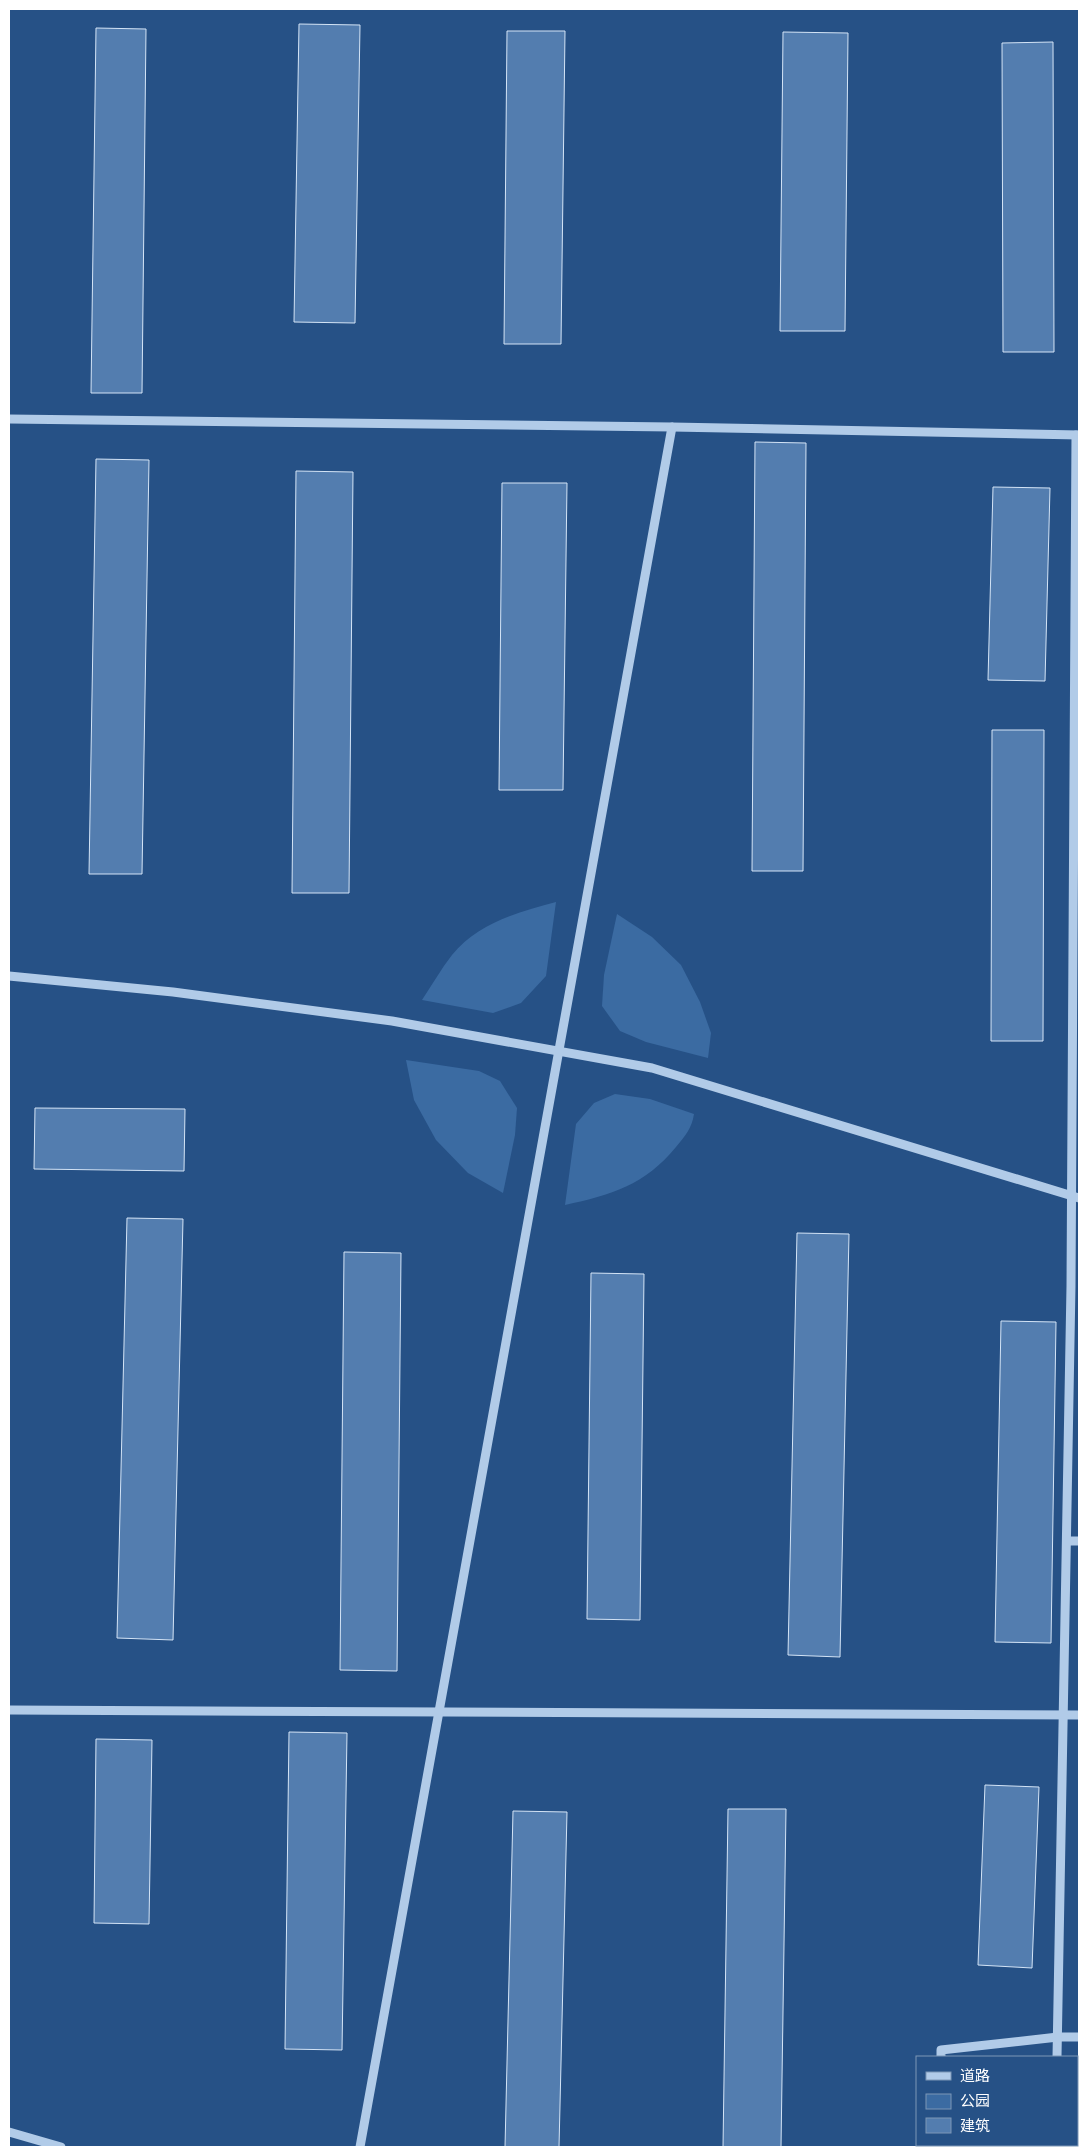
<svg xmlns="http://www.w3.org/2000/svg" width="1088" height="2156" viewBox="0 0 1088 2156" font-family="Mulish,'Noto Sans SC',sans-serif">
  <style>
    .green { fill: #3b6ba2 }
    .building { fill: #537daf; stroke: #d4e4f6 }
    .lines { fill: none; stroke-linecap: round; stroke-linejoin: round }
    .minor { stroke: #b1cbe8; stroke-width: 9 }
  </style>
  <rect width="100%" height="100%" fill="#265186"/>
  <g class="green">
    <path d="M 556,902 L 546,976 L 521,1003 L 493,1013 L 422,1000 C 432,985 441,969 452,955 C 478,923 518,912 556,902 Z"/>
    <path d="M 617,914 L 652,937 L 681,965 L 700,1002 L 711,1033 L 708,1058 L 646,1042 L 620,1031 L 602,1006 L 604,975 Z"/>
    <path d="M 406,1060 L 479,1071 L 500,1081 L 517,1108 L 515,1135 L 503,1193 L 468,1173 L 436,1140 L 414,1100 Z"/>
    <path d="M 615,1094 L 650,1099 L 694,1114 C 692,1128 685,1136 676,1147 C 645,1185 611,1195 565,1205 L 576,1124 L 594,1103 Z"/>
  </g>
  <g class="building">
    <path d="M 299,24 L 360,25 L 355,323 L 294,322 Z"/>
    <path d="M 96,28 L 146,29 L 142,393 L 91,393 Z"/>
    <path d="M 507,31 L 565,31 L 561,344 L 504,344 Z"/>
    <path d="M 783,32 L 848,33 L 845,331 L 780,331 Z"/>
    <path d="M 1053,42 L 1054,352 L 1003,352 L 1002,43 Z"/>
    <path d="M 755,442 L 806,443 L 803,871 L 752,871 Z"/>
    <path d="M 96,459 L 149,460 L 142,874 L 89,874 Z"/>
    <path d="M 296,471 L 353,472 L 349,893 L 292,893 Z"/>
    <path d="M 502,483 L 567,483 L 563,790 L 499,790 Z"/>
    <path d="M 993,487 L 1050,488 L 1045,681 L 988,680 Z"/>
    <path d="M 992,730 L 1044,730 L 1043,1041 L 991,1041 Z"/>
    <path d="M 35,1108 L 185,1109 L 184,1171 L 34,1169 Z"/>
    <path d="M 127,1218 L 183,1219 L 173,1640 L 117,1638 Z"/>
    <path d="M 797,1233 L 849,1234 L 840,1657 L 788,1655 Z"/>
    <path d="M 344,1252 L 401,1253 L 397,1671 L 340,1670 Z"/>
    <path d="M 591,1273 L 644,1274 L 640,1620 L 587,1619 Z"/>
    <path d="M 1001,1321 L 1056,1322 L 1051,1643 L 995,1642 Z"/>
    <path d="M 289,1732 L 347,1733 L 342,2050 L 285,2049 Z"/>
    <path d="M 96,1739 L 152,1740 L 149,1924 L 94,1923 Z"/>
    <path d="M 985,1785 L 1039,1787 L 1032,1968 L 978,1965 Z"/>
    <path d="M 728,1809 L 786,1809 L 781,2147 L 723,2147 Z"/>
    <path d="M 513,1811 L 567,1812 L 559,2147 L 505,2147 Z"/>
    <rect x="960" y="2145" width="63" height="2"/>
  </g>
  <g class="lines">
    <g class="minor">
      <path d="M 9,419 L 672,427 L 1079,435"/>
      <path d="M 9,976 L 173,992 L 392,1021 L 652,1068 L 1079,1198"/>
      <path d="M 1068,1541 L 1079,1541"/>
      <path d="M 9,1710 L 1079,1715"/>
      <path d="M 941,2057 L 941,2050 L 1058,2037 L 1079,2037"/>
      <path d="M 1057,2057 L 1071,1286 L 1076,435"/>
      <path d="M 9,2132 L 61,2147"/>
      <path d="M 360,2147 L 672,427"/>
      <path d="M 940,2147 L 940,2145"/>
      <path d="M 1056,2147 L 1056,2145"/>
    </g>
  </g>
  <rect width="1088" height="2156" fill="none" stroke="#ffffff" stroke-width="20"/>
  <rect x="916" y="2056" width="162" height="90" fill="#265186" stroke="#7d97b6"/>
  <rect x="926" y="2072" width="25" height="8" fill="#b1cbe8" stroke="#7d97b6"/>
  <text x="960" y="2081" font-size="15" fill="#ffffff">道路</text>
  <rect x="926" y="2094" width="25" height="15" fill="#3b6ba2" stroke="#7d97b6"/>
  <text x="960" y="2106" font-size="15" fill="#ffffff">公园</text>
  <rect x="926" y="2118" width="25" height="15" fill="#537daf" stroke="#7d97b6"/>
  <text x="960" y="2131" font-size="15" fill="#ffffff">建筑</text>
</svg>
